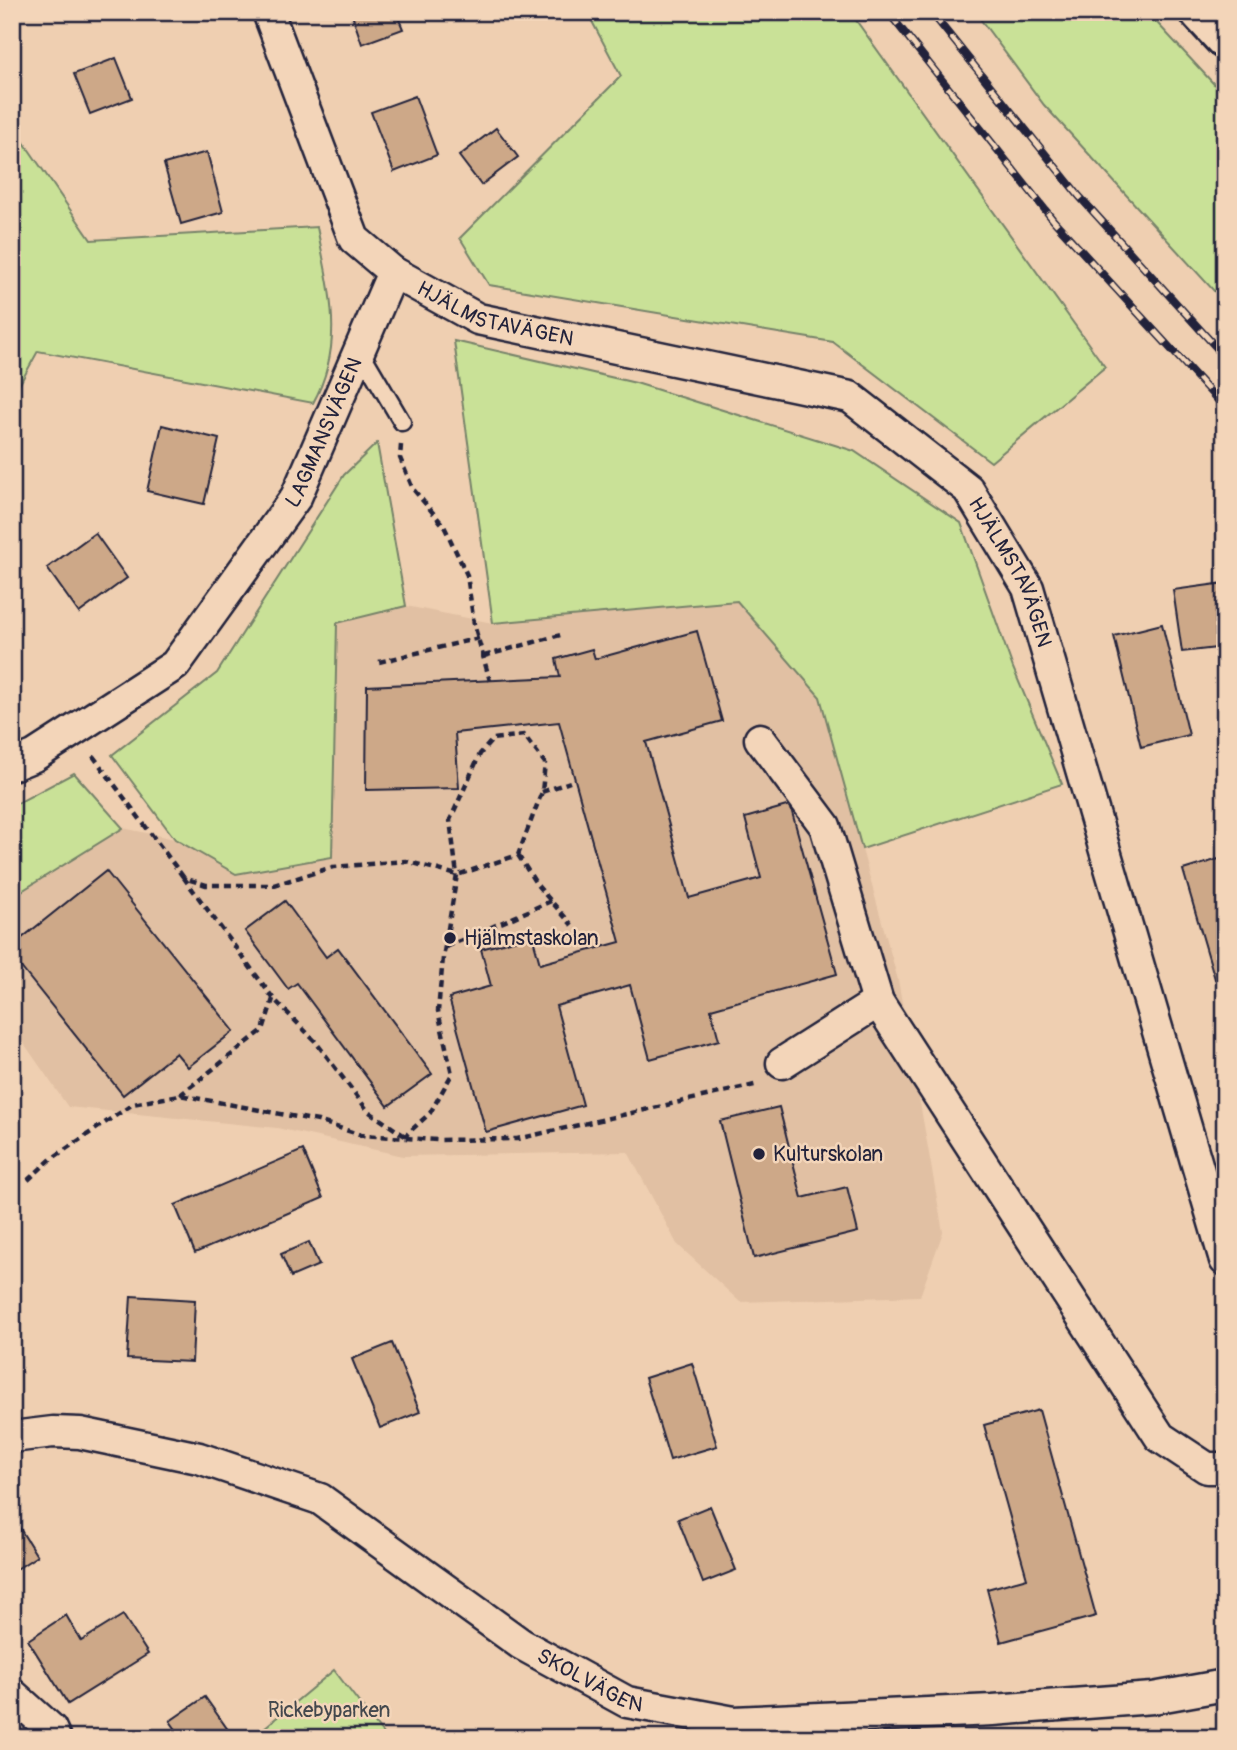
<svg xmlns="http://www.w3.org/2000/svg" width="1237" height="1750" viewBox="0 0 1237 1750" font-family="Pangolin,sans-serif">
  <style>
    .built { fill: #e1c0a3 }
    .green { fill: #c9e197; stroke: #768269; stroke-width: 2 }
    .building { fill: #cda888; stroke: #22223b; stroke-width: 2 }
    .lines { fill: none; stroke-linecap: round; stroke-linejoin: round }
    .service-casing { stroke: #22223b; stroke-width: 21 }
    .minor-casing { stroke: #22223b; stroke-width: 35 }
    .secondary-casing { stroke: #22223b; stroke-width: 44 }
    .path { stroke: #22223b; stroke-width: 4.5; stroke-dasharray: 7 5; stroke-linecap: butt }
    .service { stroke: #f3d5b9; stroke-width: 16 }
    .minor { stroke: #f3d5b9; stroke-width: 30 }
    .secondary { stroke: #f3d5b9; stroke-width: 38 }
    .rail-casing { stroke: #22223b; stroke-width: 8 }
    .rail { stroke: #f3d5b9; stroke-width: 5; stroke-dasharray: 16; stroke-linecap: butt }
    .poi-dot { fill: #22223b; stroke: #f3d5b9; stroke-width: 2.5 }
    .labels { text-anchor: middle; dominant-baseline: central; stroke-width: 5; stroke-linejoin: round; paint-order: stroke }
    .street-label { font-size: 21px; fill: #22223b; stroke: #f3d5b9 }
    .poi-label { font-size: 21px; fill: #22223b; stroke: #f3d5b9; text-anchor: start }
    .park-label { font-size: 21px; fill: #43484d; stroke: #f3d5b9 }
  </style>
  <rect width="100%" height="100%" fill="#efcfb1"/>
  <filter id="ink" filterUnits="userSpaceOnUse"><feTurbulence type="fractalNoise" baseFrequency=".0143" numOctaves="2"/><feDisplacementMap in="SourceGraphic" scale="14" xChannelSelector="R" yChannelSelector="G"/><feConvolveMatrix kernelMatrix="1 2 1 2 8 2 1 2 1" color-interpolation-filters="sRGB"/></filter>
  <g filter="url(#ink)">
    <path class="built" d="M 737,601 L 820,697 L 898,980 L 943,1232 L 920,1296 L 740,1302 L 677,1244 L 628,1152 L 403,1156 L 277,1128 L 68,1107 L 12,1026 L 12,897 L 123,828 L 175,839 L 236,874 L 332,857 L 337,623 L 406,606 L 493,623 Z"/>
    <g class="green">
      <path d="M 587,12 L 850,12 L 1105,367 L 991,462 L 833,342 L 489,285 L 460,238 L 621,76 Z"/>
      <path d="M 975,12 L 1147,12 L 1225,96 L 1225,303 L 1044,105 Z"/>
      <path d="M 12,125 L 91,240 L 317,227 C 329,290 346,343 313,403 L 38,351 L 12,398 Z"/>
      <path d="M 454,341 L 636,383 L 854,451 L 961,523 L 1013,668 L 1062,784 L 862,849 L 820,697 L 737,601 L 493,623 Z"/>
      <path d="M 377,443 L 406,606 L 337,623 L 332,857 L 236,874 L 175,839 L 112,755 L 217,673 L 344,475 Z"/>
      <path d="M 74,773 L 123,828 L 12,897 L 12,806 Z"/>
      <path d="M 334,1670 L 386,1738 L 252,1738 Z"/>
    </g>
    <g class="building">
      <path d="M 351,12 L 396,12 L 403,29 L 362,44 Z"/>
      <path d="M 116,58 L 132,98 L 90,114 L 74,74 Z"/>
      <path d="M 415,96 L 437,155 L 394,172 L 371,112 Z"/>
      <path d="M 496,128 L 518,157 L 481,185 L 459,156 Z"/>
      <path d="M 207,152 L 223,212 L 181,224 L 164,164 Z"/>
      <path d="M 162,425 L 219,439 L 204,504 L 147,491 Z"/>
      <path d="M 95,533 L 127,578 L 79,613 L 47,568 Z"/>
      <path d="M 1225,583 L 1225,647 L 1182,652 L 1173,590 Z"/>
      <path d="M 1162,624 L 1189,735 L 1141,747 L 1114,636 Z"/>
      <path d="M 697,631 L 722,721 L 646,742 L 689,898 L 761,878 L 745,818 L 790,805 L 837,974 L 711,1009 L 719,1040 L 650,1059 L 630,985 L 556,1006 L 583,1105 L 486,1132 L 449,998 L 491,986 L 481,949 L 532,935 L 540,964 L 620,942 L 559,722 L 455,733 L 459,788 L 366,790 L 367,686 L 560,677 L 556,659 L 592,649 L 595,659 Z"/>
      <path d="M 1225,857 L 1225,976 L 1215,979 L 1183,870 Z"/>
      <path d="M 106,871 L 234,1031 L 188,1067 L 176,1053 L 123,1095 L 12,956 L 12,946 Z"/>
      <path d="M 285,901 L 326,957 L 338,948 L 432,1074 L 388,1106 L 297,983 L 288,989 L 245,931 Z"/>
      <path d="M 779,1107 L 802,1198 L 847,1187 L 858,1232 L 754,1258 L 720,1121 Z"/>
      <path d="M 303,1150 L 323,1198 L 195,1253 L 175,1205 Z"/>
      <path d="M 309,1242 L 319,1265 L 291,1277 L 281,1254 Z"/>
      <path d="M 131,1296 L 195,1300 L 192,1362 L 127,1359 Z"/>
      <path d="M 392,1343 L 420,1412 L 380,1428 L 352,1359 Z"/>
      <path d="M 692,1363 L 717,1446 L 670,1460 L 645,1378 Z"/>
      <path d="M 1039,1410 L 1096,1616 L 1001,1642 L 987,1589 L 1027,1578 L 984,1425 Z"/>
      <path d="M 710,1506 L 736,1570 L 703,1583 L 678,1519 Z"/>
      <path d="M 12,1516 L 37,1556 L 12,1572 Z"/>
      <path d="M 66,1615 L 81,1641 L 123,1615 L 148,1654 L 68,1704 L 28,1640 Z"/>
      <path d="M 205,1697 L 233,1737 L 232,1738 L 182,1738 L 170,1721 Z"/>
    </g>
    <g class="lines">
      <defs>
        <path id="service" d="M 359,349 L 402,422"/>
        <g id="minor">
          <path id="s1" d="M 393,272 L 478,319 L 850,397 L 968,489 L 1028,588 L 1225,1260"/>
          <path d="M 760,739 L 825,826 L 878,1002 L 1160,1437 L 1207,1468 L 1225,1468"/>
          <path id="s2" d="M 12,765 L 34,756 L 175,665 L 296,497 L 393,272 L 354,239 L 268,12"/>
          <path d="M 782,1063 L 878,1002"/>
          <path id="s3" d="M 12,1437 L 53,1432 L 80,1433 L 199,1458 L 320,1499 L 521,1644 L 627,1702 L 734,1722 L 993,1710 L 1153,1698 L 1225,1685"/>
          <path d="M 12,1694 L 51,1729 L 55,1738"/>
        </g>
        <path id="secondary" d="M 1200,12 L 1225,39"/>
      </defs>
      <use href="#service" class="service-casing"/>
      <use href="#minor" class="minor-casing"/>
      <use href="#secondary" class="secondary-casing"/>
      <g class="path">
        <path d="M 401,445 L 400,458 L 413,489 L 444,526 L 467,575 L 474,624 L 490,681"/>
        <path d="M 484,656 L 564,634"/>
        <path d="M 379,662 L 479,638"/>
        <path d="M 93,756 L 184,878"/>
        <path d="M 542,792 L 570,782"/>
        <path d="M 518,855 L 537,885 L 572,925"/>
        <path d="M 446,947 L 551,901"/>
        <path d="M 180,1095 L 263,1030 L 273,999"/>
        <path d="M 405,1136 L 368,1111 L 315,1041 L 273,998 L 184,878 L 206,885 L 274,885 L 333,867 L 406,861 L 457,875 L 518,855 L 542,792 L 545,763 L 524,735 L 493,739 L 480,754 L 450,820 L 457,875 L 443,958 L 438,1011 L 452,1074 L 430,1113 L 405,1136"/>
        <path d="M 28,1180 L 51,1159 L 133,1104 L 180,1095 L 318,1121 L 361,1135 L 437,1140 L 517,1139 L 759,1084"/>
      </g>
      <use href="#service" class="service"/>
      <use href="#minor" class="minor"/>
      <use href="#secondary" class="secondary"/>
      <defs>
        <g id="rail">
          <path d="M 888,12 L 1054,221 L 1225,408"/>
          <path d="M 931,12 L 1079,196 L 1225,357"/>
        </g>
      </defs>
      <use href="#rail" class="rail-casing"/>
      <use href="#rail" class="rail"/>
    </g>
  </g>
  <g class="poi-dot">
    <circle cx="450" cy="938" r="7"/>
    <circle cx="759" cy="1154" r="7"/>
  </g>
  <g class="labels">
    <g class="street-label">
      <text stroke="none"><textPath href="#s1" startOffset="112">HJÄLMSTAVÄGEN</textPath></text>
      <text stroke="none"><textPath href="#s2" startOffset="469">LAGMANSVÄGEN</textPath></text>
      <text stroke="none"><textPath href="#s1" startOffset="721">HJÄLMSTAVÄGEN</textPath></text>
      <text stroke="none"><textPath href="#s3" startOffset="644">SKOLVÄGEN</textPath></text>
    </g>
    <g class="poi-label">
      <text x="464" y="938">Hjälmstaskolan</text>
      <text x="773" y="1154">Kulturskolan</text>
    </g>
    <g class="park-label">
      <text x="329" y="1710">Rickebyparken</text>
    </g>
  </g>
  <rect width="1237" height="1750" fill="none" stroke="#f3d5b9" stroke-width="42"/>
  <rect x="21" y="21" width="1195" height="1708" fill="none" stroke="#22223b" stroke-width="2.5" filter="url(#ink)"/>
</svg>
